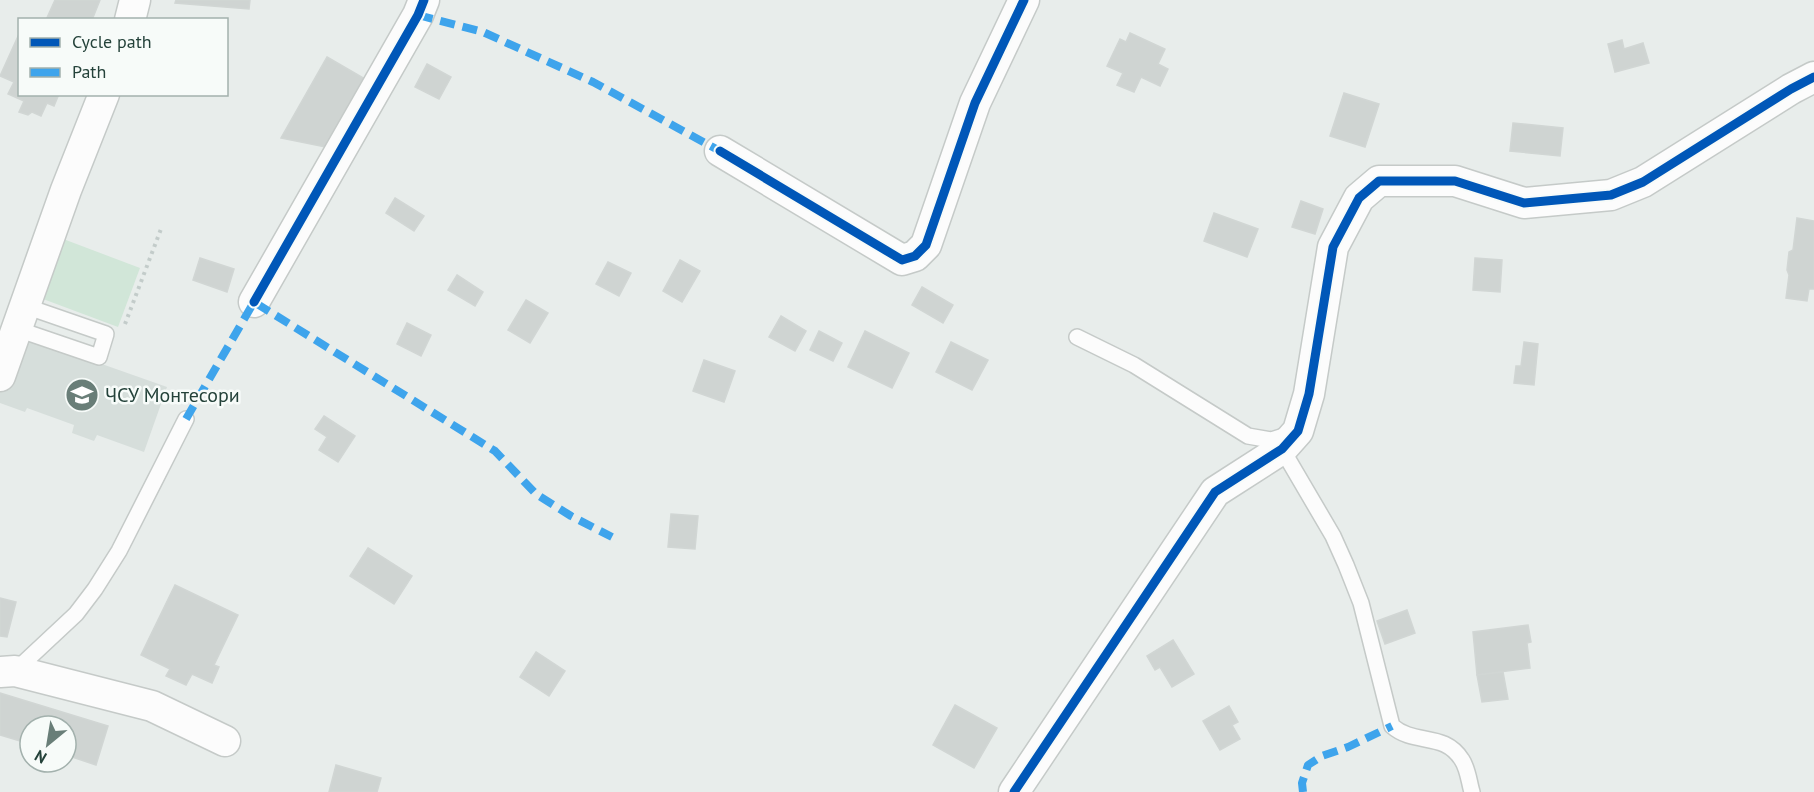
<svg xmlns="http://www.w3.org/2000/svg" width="1814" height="792" viewBox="0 0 1814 792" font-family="'PT Sans',sans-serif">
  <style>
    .built { fill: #d6dedb }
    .green { fill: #d1e6d8 }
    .building { fill: #cfd4d2; stroke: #d1d6d4; stroke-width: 1.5 }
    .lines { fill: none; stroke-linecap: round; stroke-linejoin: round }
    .service-casing { stroke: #c5cac8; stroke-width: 18 }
    .minor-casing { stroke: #c5cac8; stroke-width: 33 }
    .path { stroke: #c3ccca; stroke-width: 4; stroke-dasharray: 3 4.5; stroke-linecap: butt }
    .service { stroke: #fcfcfc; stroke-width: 15 }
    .minor { stroke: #fcfcfc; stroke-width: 30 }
    .quiet { stroke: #3ea4ec; stroke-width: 8; stroke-dasharray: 15 8; stroke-linecap: butt }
    .cycleway-casing { stroke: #f7fbf9; stroke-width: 13 }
    .cycleway { stroke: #0057b8; stroke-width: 9 }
    .labels { text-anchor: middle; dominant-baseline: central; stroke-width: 5; stroke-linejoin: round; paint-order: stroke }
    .poi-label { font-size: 20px; fill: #24423a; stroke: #f7fbf9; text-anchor: start }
  </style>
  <rect width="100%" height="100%" fill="#e8edeb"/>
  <path class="built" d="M 14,333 L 167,387 L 144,452 L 97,435 L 94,441 L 72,433 L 74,425 L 27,408 L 25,412 L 0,403 L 0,374 Z"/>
  <path class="green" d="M 58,237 L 140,268 L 118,327 L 35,296 Z"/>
  <g class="building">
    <path d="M 55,0 L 100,0 L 92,20 L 46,20 Z"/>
    <path d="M 176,0 L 250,0 L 249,9 L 175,3 Z"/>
    <path d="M 1130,33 L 1165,49 L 1158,64 L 1168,69 L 1160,86 L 1141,77 L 1134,92 L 1117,85 L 1123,73 L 1107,66 L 1120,39 L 1126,42 Z"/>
    <path d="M 19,34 L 20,94 L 59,94 L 54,106 L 47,103 L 41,116 L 32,112 L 28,115 L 19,112 L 24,101 L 8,94 L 14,82 L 0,76 Z"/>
    <path d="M 1622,40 L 1624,49 L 1643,43 L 1649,63 L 1615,72 L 1608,44 Z"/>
    <path d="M 327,57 L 372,83 L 335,149 L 281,138 Z"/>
    <path d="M 427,64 L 451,77 L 439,99 L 415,87 Z"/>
    <path d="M 1344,93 L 1379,104 L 1365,147 L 1330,136 Z"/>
    <path d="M 1513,123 L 1563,128 L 1560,156 L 1510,151 Z"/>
    <path d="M 395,198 L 424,216 L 414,231 L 386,213 Z"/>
    <path d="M 1301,201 L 1323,209 L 1315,234 L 1292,227 Z"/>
    <path d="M 1214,213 L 1258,229 L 1247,257 L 1204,241 Z"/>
    <path d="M 1797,218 L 1814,221 L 1814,289 L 1809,289 L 1807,301 L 1786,298 L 1789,275 L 1787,270 L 1789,252 L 1793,250 Z"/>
    <path d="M 200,258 L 234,269 L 227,292 L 193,280 Z"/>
    <path d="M 1475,258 L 1502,260 L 1500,292 L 1473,290 Z"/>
    <path d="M 680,260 L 700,271 L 682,302 L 663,291 Z"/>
    <path d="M 608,262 L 631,273 L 619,296 L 596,284 Z"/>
    <path d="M 457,275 L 483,292 L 475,306 L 448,290 Z"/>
    <path d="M 922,287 L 953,305 L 943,323 L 912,305 Z"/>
    <path d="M 526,300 L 548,313 L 530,343 L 508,330 Z"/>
    <path d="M 781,316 L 806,331 L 795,351 L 769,337 Z"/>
    <path d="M 407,323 L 431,335 L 421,356 L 397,344 Z"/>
    <path d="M 819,331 L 842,343 L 833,361 L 810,350 Z"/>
    <path d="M 865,331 L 909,353 L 892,388 L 848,367 Z"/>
    <path d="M 951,342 L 988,360 L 972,390 L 936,372 Z"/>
    <path d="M 1524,342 L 1538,344 L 1534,385 L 1514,383 L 1516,366 L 1521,366 Z"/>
    <path d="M 704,360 L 735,371 L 724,402 L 693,391 Z"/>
    <path d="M 324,416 L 355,436 L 338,462 L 319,450 L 327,437 L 315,429 Z"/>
    <path d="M 671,514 L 698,516 L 695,549 L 668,547 Z"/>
    <path d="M 368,548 L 412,576 L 394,604 L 350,576 Z"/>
    <path d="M 175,585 L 238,615 L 214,665 L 219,667 L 212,683 L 192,674 L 186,685 L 166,676 L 170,669 L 141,655 Z"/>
    <path d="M 0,598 L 16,602 L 7,637 L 0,636 Z"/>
    <path d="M 1407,610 L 1415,633 L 1385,644 L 1377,621 Z"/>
    <path d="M 1528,625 L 1531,642 L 1527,643 L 1530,668 L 1477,675 L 1473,632 Z"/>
    <path d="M 1173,640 L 1194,674 L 1172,687 L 1160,667 L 1155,670 L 1147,656 Z"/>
    <path d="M 536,652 L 565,671 L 549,696 L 520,677 Z"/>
    <path d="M 1503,672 L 1508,699 L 1482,702 L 1477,675 Z"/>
    <path d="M 0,693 L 108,726 L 96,765 L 66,755 L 66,726 L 30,726 L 30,744 L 0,735 Z"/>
    <path d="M 955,705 L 997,728 L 974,768 L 933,745 Z"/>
    <path d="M 1229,706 L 1238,722 L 1232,725 L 1240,739 L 1220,750 L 1203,721 Z"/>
    <path d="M 336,765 L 381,778 L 377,792 L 329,792 Z"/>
  </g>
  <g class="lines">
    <defs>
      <g id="service">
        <path d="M 17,329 L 99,357 L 106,334 L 25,306"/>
        <path d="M 1077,337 L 1134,365 L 1248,436 L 1271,440 L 1287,435"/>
        <path d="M 1282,449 L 1333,536 L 1346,565 L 1361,603 L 1392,726 C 1415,746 1444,731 1462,760 C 1468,769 1469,782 1472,792"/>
        <path d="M 15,671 L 76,614 L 95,589 L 119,551 L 186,419"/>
      </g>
      <g id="minor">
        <path d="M 130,20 L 135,0"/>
        <path d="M 720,151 L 902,260 L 915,256 L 926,245 L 975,103 L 1024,0"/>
        <path d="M 254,302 L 418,15 L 424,0"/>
        <path d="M 0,376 L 66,190 L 104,94"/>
        <path d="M 0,672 L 15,671 L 152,706 L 225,741"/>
        <path d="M 1014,792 L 1215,492 L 1282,449 L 1298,431 L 1309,394 L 1333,247 L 1359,198 L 1379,181 L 1455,181 L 1524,203 L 1611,195 L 1643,182 L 1791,89 L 1814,77"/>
      </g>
    </defs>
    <use href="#service" class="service-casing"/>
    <use href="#minor" class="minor-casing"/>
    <path class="path" d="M 125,324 L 161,229"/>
    <use href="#service" class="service"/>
    <use href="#minor" class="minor"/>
    <g class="quiet">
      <path d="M 418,15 L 483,32 L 593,82 L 720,151"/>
      <path d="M 186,419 L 254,302 L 495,451 L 536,494 L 571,516 L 612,537"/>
      <path d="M 1303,792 L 1302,783 L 1308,765 L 1322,756 L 1348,747 L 1392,726"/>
    </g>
    <defs>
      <g id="cycleway">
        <path d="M 720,151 L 902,260 L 915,256 L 926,245 L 975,103 L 1024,0"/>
        <path d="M 254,302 L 418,15 L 424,0"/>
        <path d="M 1014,792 L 1215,492 L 1282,449 L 1298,431 L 1309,394 L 1333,247 L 1359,198 L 1379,181 L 1455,181 L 1524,203 L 1611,195 L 1643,182 L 1791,89 L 1814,77"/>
      </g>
    </defs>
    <use href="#cycleway" class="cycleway-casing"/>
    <use href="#cycleway" class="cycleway"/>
  </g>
  <defs>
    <symbol id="school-disc" viewBox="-11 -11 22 22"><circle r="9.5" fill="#697e78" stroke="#f7fbf9"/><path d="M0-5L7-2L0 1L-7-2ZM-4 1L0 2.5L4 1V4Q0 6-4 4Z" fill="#fff"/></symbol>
  </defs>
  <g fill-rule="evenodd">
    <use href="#school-disc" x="63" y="376" width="38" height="38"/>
  </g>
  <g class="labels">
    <g class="poi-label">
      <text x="105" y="395">ЧСУ Монтесори</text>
    </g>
  </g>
  <rect x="18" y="18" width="210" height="78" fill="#f7fbf9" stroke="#a3b1ad" stroke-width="1.5"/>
  <rect x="30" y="38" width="30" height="9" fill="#0057b8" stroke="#a3b1ad" stroke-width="1.5"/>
  <text x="72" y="48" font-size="18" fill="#24423a">Cycle path</text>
  <rect x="30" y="68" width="30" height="9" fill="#3ea4ec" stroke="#a3b1ad" stroke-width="1.5"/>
  <text x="72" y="78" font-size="18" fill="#24423a">Path</text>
  <g transform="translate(48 744) rotate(210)"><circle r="28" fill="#f7fbf9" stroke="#a3b1ad" stroke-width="1.5"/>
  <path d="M0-4.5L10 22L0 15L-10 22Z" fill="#697e78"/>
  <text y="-9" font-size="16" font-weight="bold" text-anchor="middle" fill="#24423a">N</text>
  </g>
</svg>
